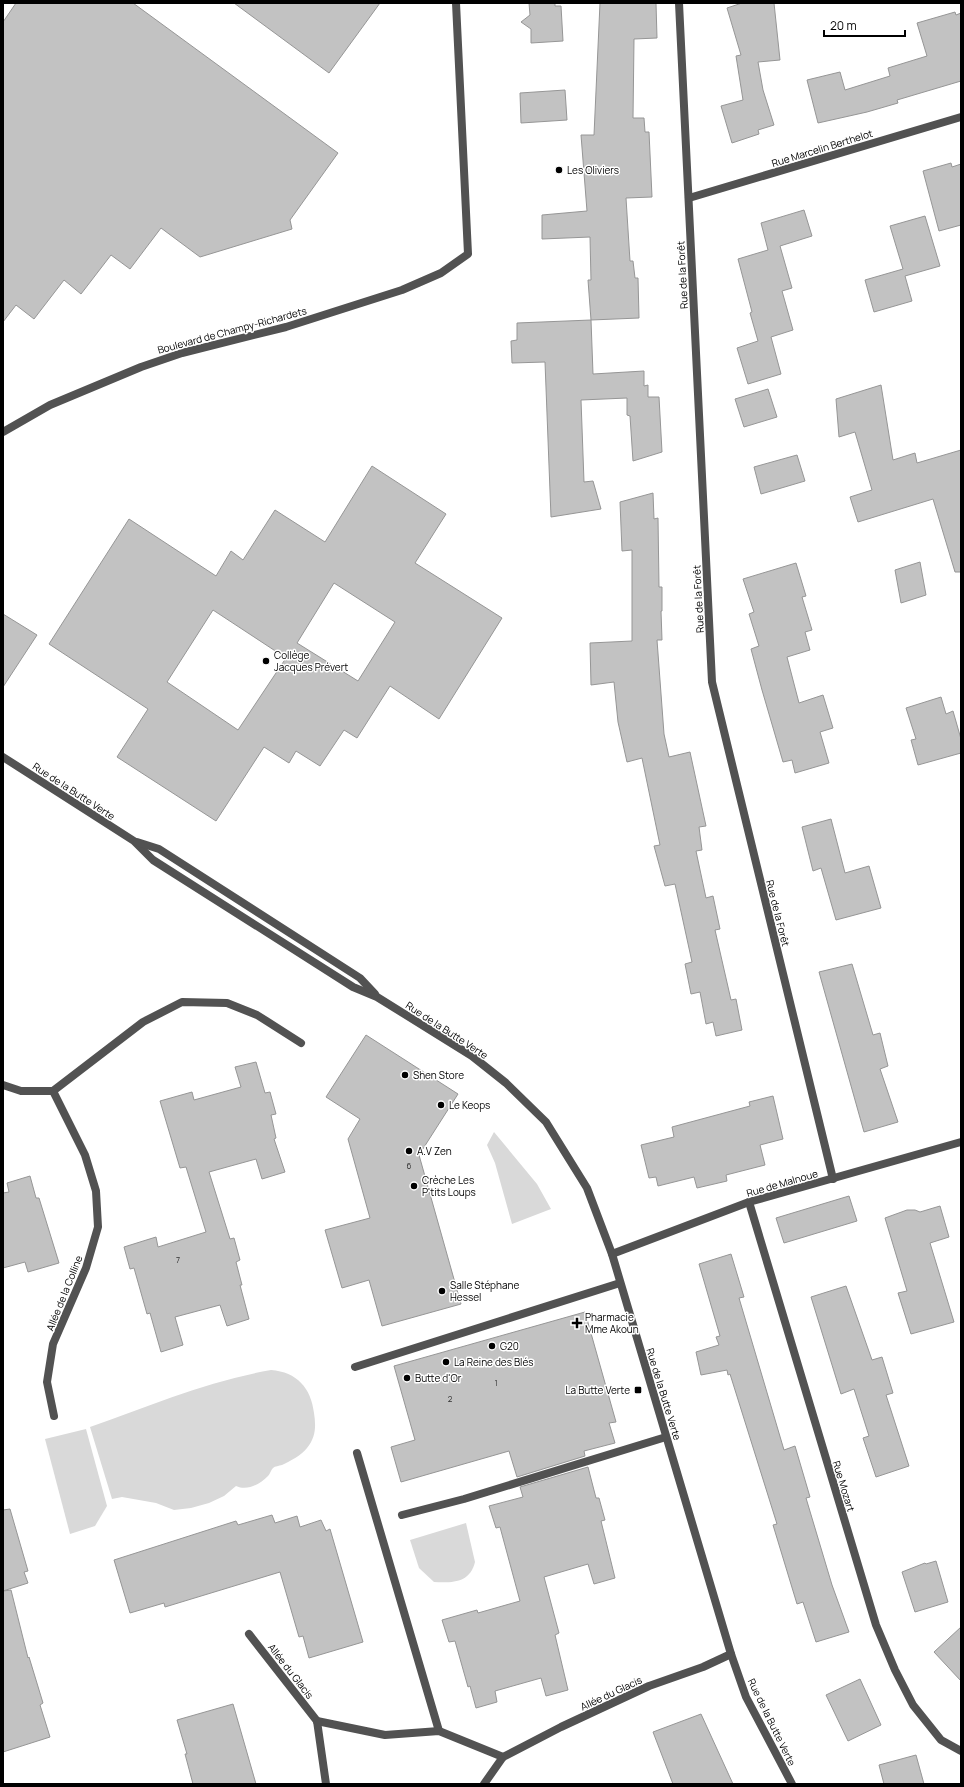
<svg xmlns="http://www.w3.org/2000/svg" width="964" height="1787" viewBox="0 0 964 1787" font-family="Manrope,sans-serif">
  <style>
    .green { fill: #d9d9d9 }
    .building { fill: #c2c2c2; stroke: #969696; fill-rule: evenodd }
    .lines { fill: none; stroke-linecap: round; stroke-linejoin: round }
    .pedestrian { stroke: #525252; stroke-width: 8 }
    .minor { stroke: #525252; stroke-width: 8 }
    .tertiary { stroke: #525252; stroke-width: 8 }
    .poi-dot { fill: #000; stroke: #fff; stroke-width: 1.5 }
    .labels { text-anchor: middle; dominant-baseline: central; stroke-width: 3; stroke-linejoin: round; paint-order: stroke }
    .number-label { font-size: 8px; fill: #303030 }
    .street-label { font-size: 10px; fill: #000; stroke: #fff }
    .poi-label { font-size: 10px; fill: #000; stroke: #fff; text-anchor: start }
  </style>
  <rect width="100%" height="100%" fill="#fff"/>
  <g class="green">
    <path d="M 494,1132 L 537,1184 L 551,1209 L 512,1224 L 495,1163 L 487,1145 Z"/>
    <path d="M 271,1370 C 297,1372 311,1388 314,1413 C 316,1426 316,1437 307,1448 C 302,1455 290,1461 282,1465 C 279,1466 275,1466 273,1468 C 271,1470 270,1474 268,1476 C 259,1485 247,1491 236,1486 L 224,1496 L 209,1503 L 191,1508 L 174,1510 L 156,1503 L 122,1497 L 112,1499 L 90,1427 C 149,1406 208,1381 271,1370 Z"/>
    <path d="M 86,1429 L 107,1506 L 95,1526 L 70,1534 L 45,1439 Z"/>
    <path d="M 466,1523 L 475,1562 C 470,1583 452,1583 434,1582 L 419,1568 L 410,1540 Z"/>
  </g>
  <g class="building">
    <path d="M 16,3 L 133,3 L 338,153 L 290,220 L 292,229 L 200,257 L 161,228 L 130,269 L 111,255 L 81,294 L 64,280 L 34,319 L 16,305 L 3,322 L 3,22 Z"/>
    <path d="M 234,3 L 380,3 L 329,73 Z"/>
    <path d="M 529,3 L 555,3 L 555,6 L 561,6 L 563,41 L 531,43 L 531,29 L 521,22 L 530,15 Z"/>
    <path d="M 600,3 L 656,3 L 657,38 L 634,39 L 633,118 L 644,118 L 645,132 L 649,132 L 652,197 L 626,198 L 630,261 L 633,261 L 635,278 L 638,278 L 639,318 L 591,320 L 588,280 L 591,280 L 590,237 L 542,239 L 542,215 L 587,211 L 581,135 L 594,135 Z"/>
    <path d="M 742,3 L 774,3 L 780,60 L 758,62 L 763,90 L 774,125 L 758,130 L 759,134 L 732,143 L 721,106 L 743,100 L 736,56 L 741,55 L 727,8 Z"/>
    <path d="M 955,12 L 956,15 L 961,13 L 961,81 L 897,100 L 898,103 L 867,112 L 818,123 L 807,80 L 840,72 L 845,90 L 890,76 L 888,68 L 927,56 L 917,23 Z"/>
    <path d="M 565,90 L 567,120 L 521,123 L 520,93 Z"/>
    <path d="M 951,163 L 952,167 L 961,164 L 961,225 L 939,231 L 923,171 Z"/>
    <path d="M 804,210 L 812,236 L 780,246 L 792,288 L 782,291 L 793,330 L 771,337 L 781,374 L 748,384 L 737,348 L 758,341 L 750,313 L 752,312 L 738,259 L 768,250 L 761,223 Z"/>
    <path d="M 925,216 L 940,266 L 905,276 L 912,301 L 874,312 L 865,280 L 903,269 L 890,226 Z"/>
    <path d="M 591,320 L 593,374 L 644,371 L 644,386 L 648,385 L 648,397 L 659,397 L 662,452 L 633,461 L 630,416 L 627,415 L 627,398 L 581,400 L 584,482 L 593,481 L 601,509 L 551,517 L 545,362 L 512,363 L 511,341 L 517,340 L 517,323 Z"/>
    <path d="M 881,385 L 893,460 L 915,453 L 917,463 L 961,450 L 961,572 L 955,572 L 933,499 L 858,522 L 850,497 L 872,490 L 855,432 L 839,437 L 836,399 Z"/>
    <path d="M 768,389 L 777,417 L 744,427 L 735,399 Z"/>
    <path d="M 797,455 L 805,481 L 761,494 L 754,467 Z"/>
    <path d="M 372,466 L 446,514 L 415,563 L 502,618 L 439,719 L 390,686 L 357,738 L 344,730 L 320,766 L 296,751 L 289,763 L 264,747 L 216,821 L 117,757 L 148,709 L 49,644 L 129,519 L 216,576 L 231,551 L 243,560 L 275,510 L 325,542 ZM 334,583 L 395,622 L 358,681 L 297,643 ZM 213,610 L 286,658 L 238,730 L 167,682 Z"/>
    <path d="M 653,493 L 654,519 L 658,518 L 659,587 L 662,587 L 662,611 L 661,611 L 662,640 L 657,640 L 664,734 L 669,757 L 690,752 L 706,826 L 699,827 L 702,850 L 696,851 L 706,898 L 713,896 L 720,929 L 715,930 L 731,1000 L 736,999 L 742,1030 L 716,1036 L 713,1022 L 706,1024 L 700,992 L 691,994 L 685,964 L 692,962 L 675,884 L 665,886 L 654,846 L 660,845 L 642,758 L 627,762 L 618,722 L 614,682 L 591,685 L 590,643 L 632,641 L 632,550 L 622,551 L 620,502 Z"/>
    <path d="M 920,562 L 926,595 L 901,603 L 895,570 Z"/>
    <path d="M 796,563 L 806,596 L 802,597 L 812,630 L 805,632 L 810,650 L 787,657 L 799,703 L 823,695 L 833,728 L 820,732 L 829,763 L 795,773 L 792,760 L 783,762 L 762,690 L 751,649 L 759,646 L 749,614 L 754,612 L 743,579 Z"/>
    <path d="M 3,614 L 37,635 L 3,687 Z"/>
    <path d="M 941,697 L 946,714 L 953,711 L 961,739 L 961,753 L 918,765 L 911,740 L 916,739 L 906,708 Z"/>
    <path d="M 831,819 L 845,873 L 869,866 L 881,908 L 836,920 L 821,868 L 813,871 L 802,827 Z"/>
    <path d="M 852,964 L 873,1035 L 880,1033 L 888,1066 L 880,1069 L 898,1122 L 864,1132 L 819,972 Z"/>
    <path d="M 366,1035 L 458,1094 L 419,1155 L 461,1304 L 382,1326 L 369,1280 L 342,1288 L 325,1230 L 370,1218 L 348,1139 L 360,1119 L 326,1097 Z"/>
    <path d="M 256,1062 L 265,1093 L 270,1092 L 276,1114 L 271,1115 L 276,1138 L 274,1139 L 285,1172 L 262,1179 L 256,1159 L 209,1172 L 230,1239 L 234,1238 L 240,1260 L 236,1262 L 242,1285 L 240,1285 L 249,1319 L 227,1326 L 220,1305 L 175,1317 L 183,1345 L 161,1352 L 150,1313 L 147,1314 L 134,1268 L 130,1269 L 124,1247 L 156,1237 L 158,1247 L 206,1232 L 186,1167 L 180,1168 L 160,1101 L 192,1092 L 194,1100 L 241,1087 L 235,1067 Z"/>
    <path d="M 773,1096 L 783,1139 L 760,1145 L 765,1165 L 726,1175 L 727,1181 L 697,1188 L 694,1177 L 658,1186 L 656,1177 L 649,1178 L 641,1145 L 674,1137 L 672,1127 L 750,1106 L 749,1102 Z"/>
    <path d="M 30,1176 L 36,1198 L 39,1198 L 59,1263 L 28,1272 L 25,1262 L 3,1268 L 3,1193 L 9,1192 L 7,1183 Z"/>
    <path d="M 849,1196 L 857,1221 L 784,1243 L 776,1218 Z"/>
    <path d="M 940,1206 L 949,1237 L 930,1243 L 954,1322 L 911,1334 L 898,1293 L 907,1291 L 885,1218 L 907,1210 L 915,1210 L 920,1212 Z"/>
    <path d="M 731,1254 L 744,1297 L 739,1298 L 784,1450 L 795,1446 L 810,1497 L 806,1498 L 832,1585 L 849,1632 L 816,1642 L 803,1602 L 797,1604 L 773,1525 L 777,1524 L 730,1374 L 728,1375 L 727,1370 L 701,1375 L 696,1352 L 719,1345 L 716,1337 L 720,1336 L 699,1264 Z"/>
    <path d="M 846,1286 L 872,1360 L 882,1357 L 893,1393 L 886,1395 L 909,1466 L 876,1477 L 863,1438 L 869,1436 L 854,1389 L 841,1394 L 811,1297 Z"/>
    <path d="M 585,1312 L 616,1422 L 609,1423 L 615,1443 L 584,1451 L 585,1456 L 517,1477 L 509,1451 L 401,1482 L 391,1447 L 415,1440 L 394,1366 Z"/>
    <path d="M 588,1467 L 596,1498 L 599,1498 L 605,1520 L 601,1521 L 615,1578 L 594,1584 L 588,1564 L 544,1577 L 559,1633 L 555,1635 L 568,1690 L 546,1696 L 541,1678 L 495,1691 L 497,1702 L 476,1708 L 470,1686 L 468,1687 L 455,1641 L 449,1642 L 442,1620 L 477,1610 L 478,1613 L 520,1601 L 500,1527 L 496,1528 L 489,1506 L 523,1497 L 520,1487 Z"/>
    <path d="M 10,1509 L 28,1571 L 24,1572 L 28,1583 L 3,1591 L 3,1510 Z"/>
    <path d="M 272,1515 L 275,1523 L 297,1516 L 300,1527 L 321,1520 L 326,1531 L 330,1529 L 363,1642 L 309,1658 L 303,1636 L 299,1637 L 280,1572 L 165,1607 L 164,1603 L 130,1613 L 114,1560 L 236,1521 L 238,1525 Z"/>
    <path d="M 936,1561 L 948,1602 L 915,1612 L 902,1572 L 925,1563 L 926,1564 Z"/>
    <path d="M 11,1590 L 28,1658 L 29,1657 L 43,1703 L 40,1705 L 50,1737 L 3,1752 L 3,1591 Z"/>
    <path d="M 961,1627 L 961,1681 L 934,1652 Z"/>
    <path d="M 860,1679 L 881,1725 L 848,1741 L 826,1695 Z"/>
    <path d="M 233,1704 L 256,1784 L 193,1784 L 185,1754 L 187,1754 L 177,1720 Z"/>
    <path d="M 701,1714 L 733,1784 L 673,1784 L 653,1732 Z"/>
    <path d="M 916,1755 L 924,1784 L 884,1784 L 879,1765 Z"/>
  </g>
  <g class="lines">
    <g class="pedestrian">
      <path d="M 355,1367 L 620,1283"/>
      <path d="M 402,1515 L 464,1499 L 666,1437"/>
    </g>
    <g class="minor">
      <path d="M 679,3 L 712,682 L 833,1179"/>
      <path d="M 689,198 L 961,117"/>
      <path d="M 3,432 L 50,405 L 141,367 L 182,353 L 286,327 L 402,290 L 441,273 L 468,254 L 456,3"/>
      <path d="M 3,1085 L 21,1091 L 53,1091 L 143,1022 L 182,1002 L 227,1003 L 257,1015 L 301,1043"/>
      <path d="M 53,1091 L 85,1155 L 96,1191 L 98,1227 L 86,1268 L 53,1344 L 47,1382 L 54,1416"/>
      <path d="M 749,1202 L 876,1625 L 895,1670 L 913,1705 L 941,1740 L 961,1751"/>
      <path d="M 612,1254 L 749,1202 L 961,1142"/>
      <path d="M 357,1453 L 439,1731"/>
      <path d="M 249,1634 L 317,1721 L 326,1784"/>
      <path d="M 317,1721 L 385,1735 L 439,1731 L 503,1757"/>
      <path d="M 484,1784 L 503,1757 L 561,1727 L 649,1686 L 703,1667 L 731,1654"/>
    </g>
    <g class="tertiary">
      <path d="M 3,757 L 134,841 L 153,860 L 353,987 L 377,997 L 472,1056 L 506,1083 L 546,1122 L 587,1188 L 612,1254 L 731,1654 L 746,1697 L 792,1784"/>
      <path d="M 137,842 L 159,849 L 360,978 L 375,994"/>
    </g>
  </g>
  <g class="poi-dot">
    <circle cx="559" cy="170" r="4"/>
    <circle cx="266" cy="661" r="4"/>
    <circle cx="405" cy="1075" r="4"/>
    <circle cx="441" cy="1105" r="4"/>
    <circle cx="409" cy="1151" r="4"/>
    <circle cx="414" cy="1186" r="4"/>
    <circle cx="442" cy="1291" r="4"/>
    <path d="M575 1317h4v4h4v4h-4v4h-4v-4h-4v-4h4z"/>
    <circle cx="492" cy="1346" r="4"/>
    <circle cx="446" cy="1362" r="4"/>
    <circle cx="407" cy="1378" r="4"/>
    <rect x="634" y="1386" width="8" height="8" rx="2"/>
  </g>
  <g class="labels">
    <g class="number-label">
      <text x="409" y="1165">6</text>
      <text x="178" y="1259">7</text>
      <text x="496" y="1382">1</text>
      <text x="450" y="1398">2</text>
    </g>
    <g class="street-label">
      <text transform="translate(822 148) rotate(-17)">Rue Marcelin Berthelot</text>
      <text transform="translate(682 275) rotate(-93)">Rue de la Forêt</text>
      <text transform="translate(232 330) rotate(-15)">Boulevard de Champy-Richardets</text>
      <text transform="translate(698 599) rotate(-93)">Rue de la Forêt</text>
      <text transform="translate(74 791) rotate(33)">Rue de la Butte Verte</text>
      <text transform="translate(778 913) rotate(76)">Rue de la Forêt</text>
      <text transform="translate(447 1030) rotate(33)">Rue de la Butte Verte</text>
      <text transform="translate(782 1183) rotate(-16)">Rue de Malnoue</text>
      <text transform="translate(64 1293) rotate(-68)">Allée de la Colline</text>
      <text transform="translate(664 1394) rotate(73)">Rue de la Butte Verte</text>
      <text transform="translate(844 1486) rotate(73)">Rue Mozart</text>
      <text transform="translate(291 1671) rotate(52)">Allée du Glacis</text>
      <text transform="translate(611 1693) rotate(-25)">Allée du Glacis</text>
      <text transform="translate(772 1722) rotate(64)">Rue de la Butte Verte</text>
    </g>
    <g class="poi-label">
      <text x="567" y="170">Les Oliviers</text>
      <text x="274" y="655">Collège<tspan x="274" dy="12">Jacques Prévert</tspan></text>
      <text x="413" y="1075">Shen Store</text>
      <text x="449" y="1105">Le Keops</text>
      <text x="417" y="1151">A.V Zen</text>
      <text x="422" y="1180">Crèche Les<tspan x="422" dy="12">P'tits Loups</tspan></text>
      <text x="450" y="1285">Salle Stéphane<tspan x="450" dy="12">Hessel</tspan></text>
      <text x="585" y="1317">Pharmacie<tspan x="585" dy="12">Mme Akoun</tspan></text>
      <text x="500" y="1346">G20</text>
      <text x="454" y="1362">La Reine des Blés</text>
      <text x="415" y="1378">Butte d'Or</text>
      <text x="630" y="1390" text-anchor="end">La Butte Verte</text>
    </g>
  </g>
  <rect width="964" height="1787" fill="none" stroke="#000000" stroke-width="8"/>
  <path d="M824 30v6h81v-6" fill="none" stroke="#000000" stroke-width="2"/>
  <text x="830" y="30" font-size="12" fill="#000000" stroke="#ffffff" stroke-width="3" paint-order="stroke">20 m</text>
</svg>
